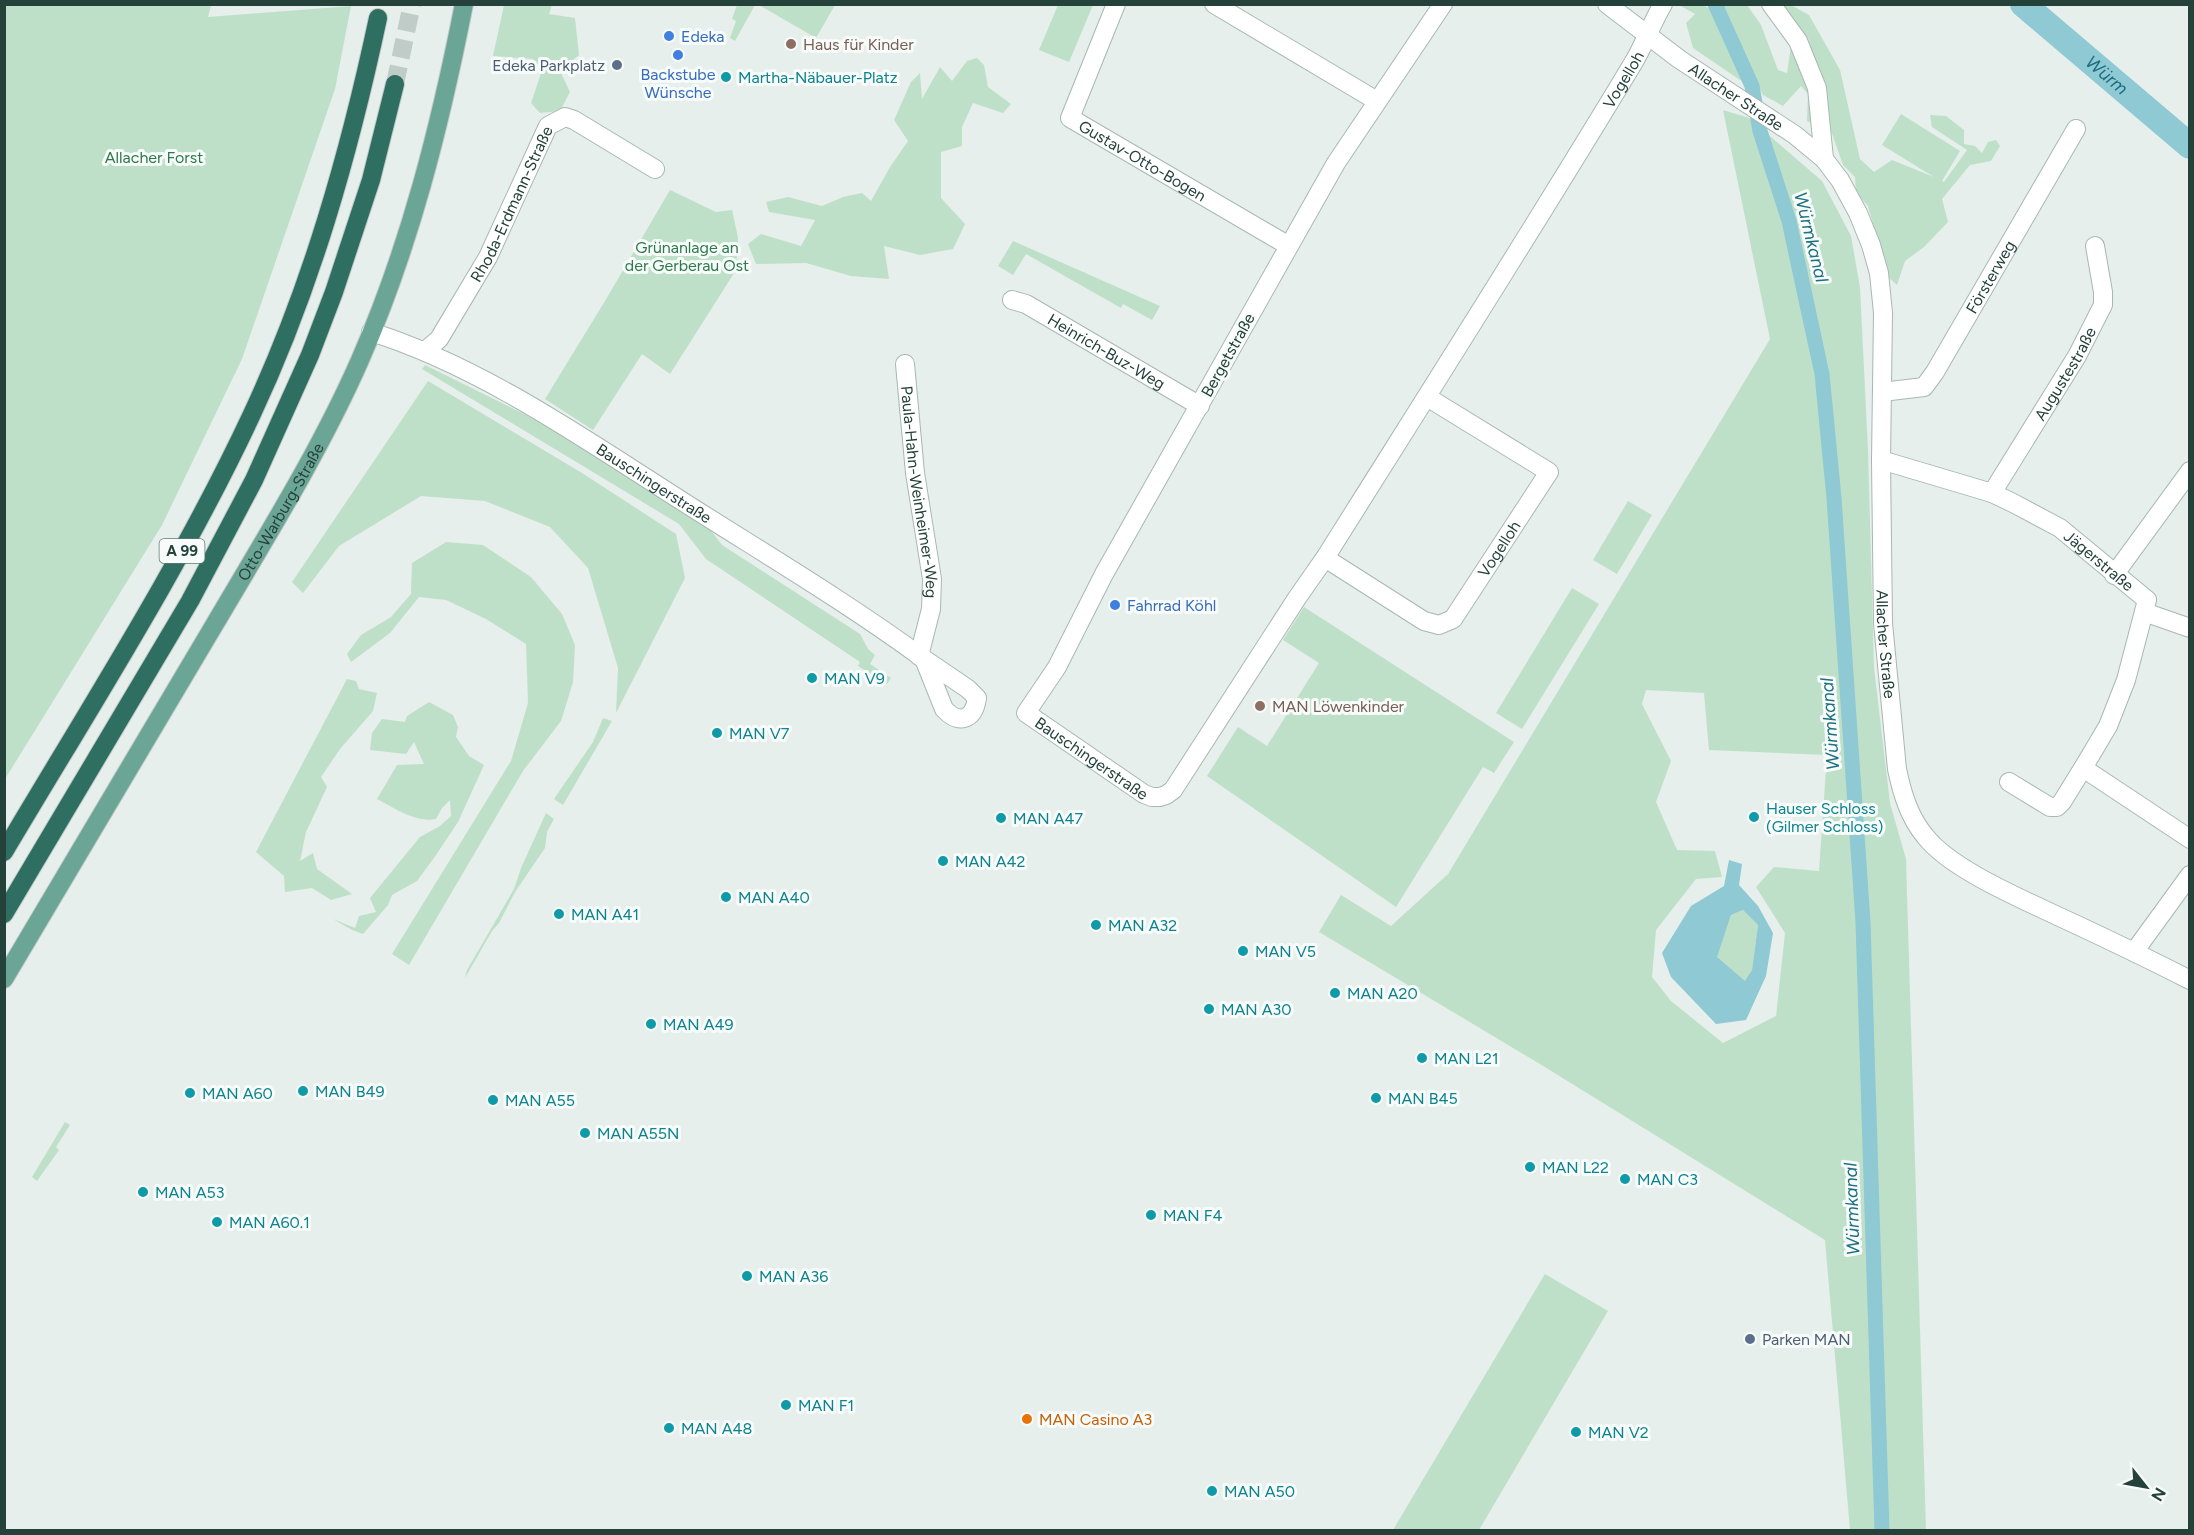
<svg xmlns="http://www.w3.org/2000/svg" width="2194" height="1535" viewBox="0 0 2194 1535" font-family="Figtree,sans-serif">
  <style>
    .green { fill: #bfe0c8; fill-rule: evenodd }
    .water { fill: #8ec9d4; fill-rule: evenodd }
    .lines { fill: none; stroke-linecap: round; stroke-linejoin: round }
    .canal { stroke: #8ec9d4; stroke-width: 15 }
    .river { stroke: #8ec9d4; stroke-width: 26 }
    .highway-tunnel { stroke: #bfccc8; stroke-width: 18; stroke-dasharray: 18 9; stroke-linecap: butt }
    .minor-casing { stroke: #a8b8b2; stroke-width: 20 }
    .major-casing { stroke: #c2cac8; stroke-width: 20 }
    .highway-casing { stroke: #c2cac8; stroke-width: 20 }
    .minor { stroke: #fff; stroke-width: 18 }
    .major { stroke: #6aa596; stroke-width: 18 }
    .highway { stroke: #2f6f62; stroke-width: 18 }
    .shop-dot { fill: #3f7fe0; stroke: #f7fbf9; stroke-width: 2 }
    .education-dot { fill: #8d6e63; stroke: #f7fbf9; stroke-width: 2 }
    .service-dot { fill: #5c6f8a; stroke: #f7fbf9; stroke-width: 2 }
    .culture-dot { fill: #0f9aa8; stroke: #f7fbf9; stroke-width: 2 }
    .food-dot { fill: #e8710a; stroke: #f7fbf9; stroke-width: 2 }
    .labels { text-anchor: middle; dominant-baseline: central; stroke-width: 6; stroke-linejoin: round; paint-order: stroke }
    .shield { fill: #f7fbf9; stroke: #637a73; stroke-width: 1.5 }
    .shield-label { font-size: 15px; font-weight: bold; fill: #24423a }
    .shop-label { font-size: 16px; fill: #366cbe; stroke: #f7fbf9; text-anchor: start }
    .education-label { font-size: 16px; fill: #785e54; stroke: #f7fbf9; text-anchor: start }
    .service-label { font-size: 16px; fill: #4e5e75; stroke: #f7fbf9; text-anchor: end }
    .culture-label { font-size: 16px; fill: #0d838f; stroke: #f7fbf9; text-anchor: start }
    .street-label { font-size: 16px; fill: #24423a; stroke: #f7fbf9 }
    .park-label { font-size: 16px; fill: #2d7a4b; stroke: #f7fbf9 }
    .food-label { font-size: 16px; fill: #c56008; stroke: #f7fbf9; text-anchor: start }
    .water-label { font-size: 18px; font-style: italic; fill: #1c6f80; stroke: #f7fbf9 }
  </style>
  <rect width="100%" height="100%" fill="#e6efeb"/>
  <g class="green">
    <path d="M 5,4 L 211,5 L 208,17 L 351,6 L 335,89 L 242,359 L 162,525 L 5,779 Z"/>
    <path d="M 504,5 L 552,5 L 549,14 L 575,18 L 579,55 L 560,71 L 570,92 L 560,111 L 540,113 L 531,103 L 542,70 L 533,59 L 493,56 Z"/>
    <path d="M 737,5 L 755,5 L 735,41 L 730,38 L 736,21 L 732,19 Z"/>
    <path d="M 759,5 L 835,5 L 816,38 Z"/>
    <path d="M 1058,5 L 1093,5 L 1069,62 L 1039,50 Z"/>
    <path d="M 1679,5 L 1703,5 L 1710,9 L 1710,5 L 1747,5 L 1761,25 L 1778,70 L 1787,73 L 1791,46 L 1811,47 L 1808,38 L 1780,12 L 1779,5 L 1791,5 L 1809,15 L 1840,70 L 1860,159 L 1874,172 L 1892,160 L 1934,177 L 1882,145 L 1901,114 L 1960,151 L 1942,181 L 1944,182 L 1967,150 L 1932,127 L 1930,115 L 1946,116 L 1964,130 L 1964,144 L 1975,146 L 1982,153 L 1988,142 L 1996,140 L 2000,146 L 1991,161 L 1970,165 L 1942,199 L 1948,222 L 1924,247 L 1905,261 L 1897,285 L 1888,277 L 1868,206 L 1856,192 L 1855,177 L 1843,165 L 1828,122 L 1815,125 L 1807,121 L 1808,94 L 1801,86 L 1783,106 L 1763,95 L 1752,73 L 1740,80 L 1693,48 L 1686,23 L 1695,14 Z"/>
    <path d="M 977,58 L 984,65 L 988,87 L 1011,104 L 1003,113 L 973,103 L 962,127 L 962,146 L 941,152 L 941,198 L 965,224 L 953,249 L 920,255 L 884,246 L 889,279 L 851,276 L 806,263 L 756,264 L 748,244 L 761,234 L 801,246 L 815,220 L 769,212 L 766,202 L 788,197 L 822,206 L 843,197 L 862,193 L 871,201 L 890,167 L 908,141 L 894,120 L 911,82 L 920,73 L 922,99 L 940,67 L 952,81 L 967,61 Z"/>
    <path d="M 1723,110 L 1749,118 L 1822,181 L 1851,236 L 1860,287 L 1868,450 L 1874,668 L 1890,803 L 1906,859 L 1926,1530 L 1850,1530 L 1825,1240 L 1535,1061 L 1319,932 L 1341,895 L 1391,926 L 1448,874 L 1770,339 ZM 1646,690 L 1704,693 L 1709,750 L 1827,755 L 1819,871 L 1774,867 L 1756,887 L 1785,933 L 1776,1016 L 1723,1043 L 1671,1001 L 1652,977 L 1656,930 L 1696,879 L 1722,877 L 1715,851 L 1677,850 L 1656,802 L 1671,761 L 1642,704 Z"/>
    <path d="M 670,190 L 716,212 L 732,210 L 738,238 L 736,270 L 670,374 L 642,354 L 593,430 L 545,399 L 605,301 Z"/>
    <path d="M 1013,241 L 1160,306 L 1152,320 L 1123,304 L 1121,308 L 1026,254 L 1013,275 L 998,266 Z"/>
    <path d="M 425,365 L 524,414 L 579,444 L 708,527 L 722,545 L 860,634 L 868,649 L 875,655 L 870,664 L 891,678 L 887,684 L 858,666 L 860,662 L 706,559 L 679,524 L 427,372 L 422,369 Z"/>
    <path d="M 428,381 L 582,473 L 676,534 L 685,578 L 616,713 L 618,668 L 588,568 L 550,527 L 485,501 L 421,496 L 339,546 L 303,593 L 292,582 Z"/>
    <path d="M 1628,501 L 1652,515 L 1617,574 L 1593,560 Z"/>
    <path d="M 446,542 L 483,545 L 531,577 L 562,614 L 575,645 L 573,682 L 561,721 L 523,771 L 409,965 L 392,954 L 511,761 L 528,703 L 526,644 L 486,619 L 446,600 L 419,597 L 390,633 L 351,662 L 347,654 L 361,635 L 391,617 L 411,594 L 412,563 Z"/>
    <path d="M 1572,588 L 1599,604 L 1522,729 L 1496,713 Z"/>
    <path d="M 1304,607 L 1514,742 L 1494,773 L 1483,767 L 1396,907 L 1207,776 L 1238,727 L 1267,746 L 1319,663 L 1283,640 Z"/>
    <path d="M 347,679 L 356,681 L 359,689 L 377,693 L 373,711 L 340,749 L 321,777 L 327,787 L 306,832 L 300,861 L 313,853 L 317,869 L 352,894 L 331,900 L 312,888 L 285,892 L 284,876 L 256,852 Z"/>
    <path d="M 429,702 L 453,715 L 458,727 L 456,737 L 469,756 L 484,765 L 458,822 L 436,855 L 417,881 L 392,895 L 388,905 L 363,934 L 352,930 L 333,919 L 355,928 L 359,916 L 376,912 L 370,898 L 420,837 L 440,826 L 451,816 L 450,800 L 442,808 L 436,819 C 416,823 394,808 377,799 L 397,765 L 424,764 L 414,742 L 406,754 L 370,750 L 372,733 L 382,719 L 405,722 L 407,716 Z"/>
    <path d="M 603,718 L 612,721 L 563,805 L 554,799 L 593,742 Z"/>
    <path d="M 546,813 L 554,819 L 547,832 L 545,848 L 515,892 L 499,923 L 492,931 L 465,978 L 467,970 L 514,889 L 521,868 Z"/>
    <path d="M 1743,910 L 1758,925 L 1752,970 L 1745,982 L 1716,957 L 1731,915 Z"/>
    <path d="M 65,1122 L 70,1125 L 56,1147 L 59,1150 L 37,1181 L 32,1177 Z"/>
    <path d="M 1545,1274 L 1608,1311 L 1479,1530 L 1393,1530 Z"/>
  </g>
  <path class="water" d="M 1729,860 L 1742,864 L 1739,885 L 1758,906 L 1773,933 L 1766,976 L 1746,1020 L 1716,1024 L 1671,977 L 1662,953 L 1691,906 L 1724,886 ZM 1743,910 L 1758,925 L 1752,970 L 1745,981 L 1717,957 L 1731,915 Z"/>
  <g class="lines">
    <path class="canal" d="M 1715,4 L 1752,86 L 1760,131 L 1789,221 L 1822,374 L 1834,498 L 1863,922 L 1882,1530"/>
    <path class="river" id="s1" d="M 2023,4 L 2190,146"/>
    <path class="highway-tunnel" d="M 395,84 L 412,4"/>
    <defs>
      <g id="minor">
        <path id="s2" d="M 1116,4 L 1070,118 L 1289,246"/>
        <path d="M 1214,4 L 1377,101"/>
        <path id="s3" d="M 1443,4 L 1336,163 L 1104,574 L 1057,667 L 1026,713 L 1144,794 L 1152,797 L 1160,797 L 1166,795 L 1173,790 L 1297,598 L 1325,558 C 1428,394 1532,231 1632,65 C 1644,46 1651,24 1663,4"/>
        <path id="s4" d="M 1607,4 L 1679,59 L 1795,135 L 1824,159 L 1840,180 L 1858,213 L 1871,245 L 1879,273 L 1883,313 L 1881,460 L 1883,623 L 1897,769 C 1902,793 1909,817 1925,836 C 1950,869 2024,900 2062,918 C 2105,938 2147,958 2190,980"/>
        <path d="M 1771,4 L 1798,41 L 1817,88 L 1824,159"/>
        <path id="s5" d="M 1012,300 L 1026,304 L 1200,406"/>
        <path id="s6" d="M 371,332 C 481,366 589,442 685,503 C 765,554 848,603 924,659"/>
        <path id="s7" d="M 425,351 L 439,339 L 488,257 L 548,126 L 565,117 L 574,120 L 655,169"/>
        <path id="s8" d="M 905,364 L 915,473 L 932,579 L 931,609 L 919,656"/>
        <path id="s9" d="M 1882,392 L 1924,387 L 1935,372 L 2076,129"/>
        <path id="s10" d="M 1881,460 L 1992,493 L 2013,503 L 2060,528 L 2147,600 L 2126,680 L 2108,726 L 2083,768 L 2190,839"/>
        <path id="s11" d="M 1992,493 L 2077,356 L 2103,305 L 2103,292 L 2095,246"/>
        <path id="s12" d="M 1325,558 L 1424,621 L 1439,625 L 1453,619 L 1549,472 L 1427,397"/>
        <path d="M 2114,575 L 2190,471"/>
        <path d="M 2144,612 L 2190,628"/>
        <path d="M 924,659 L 968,689 L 977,698 C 974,720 959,725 944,709 Z"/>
        <path d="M 2009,782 L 2050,807 L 2057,807 L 2062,802 L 2083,768"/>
        <path d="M 2134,952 L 2190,875"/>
      </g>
      <g id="major">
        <path id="s13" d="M 4,979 C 74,860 145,741 216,622 C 266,537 320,451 360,360 C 410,246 440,126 464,4"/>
      </g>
      <g id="highway">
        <path d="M 4,852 C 90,707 181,566 252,414 C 311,288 349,154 378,18"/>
        <path d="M 4,914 L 190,601 L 254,480 L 310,355 L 334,292 L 371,180 L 395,84"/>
      </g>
    </defs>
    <use href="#minor" class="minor-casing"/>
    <use href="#major" class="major-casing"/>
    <use href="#highway" class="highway-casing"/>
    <use href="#minor" class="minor"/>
    <use href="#major" class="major"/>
    <use href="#highway" class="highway"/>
  </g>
  <g class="shop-dot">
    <circle cx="669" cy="36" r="6"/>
    <circle cx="678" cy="55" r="6"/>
    <circle cx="1115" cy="605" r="6"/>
  </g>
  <g class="education-dot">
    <circle cx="791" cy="44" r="6"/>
    <circle cx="1260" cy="706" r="6"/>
  </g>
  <g class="service-dot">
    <circle cx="617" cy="65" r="6"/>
    <circle cx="1750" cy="1339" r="6"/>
  </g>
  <g class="culture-dot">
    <circle cx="726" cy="77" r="6"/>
    <circle cx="812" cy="678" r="6"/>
    <circle cx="717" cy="733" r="6"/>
    <circle cx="1754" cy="817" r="6"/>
    <circle cx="1001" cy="818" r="6"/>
    <circle cx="943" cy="861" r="6"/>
    <circle cx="726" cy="897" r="6"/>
    <circle cx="559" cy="914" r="6"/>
    <circle cx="1096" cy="925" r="6"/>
    <circle cx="1243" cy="951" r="6"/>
    <circle cx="1335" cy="993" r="6"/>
    <circle cx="1209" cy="1009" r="6"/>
    <circle cx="651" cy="1024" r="6"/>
    <circle cx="1422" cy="1058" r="6"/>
    <circle cx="303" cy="1091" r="6"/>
    <circle cx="190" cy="1093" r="6"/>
    <circle cx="1376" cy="1098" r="6"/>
    <circle cx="493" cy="1100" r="6"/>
    <circle cx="585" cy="1133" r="6"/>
    <circle cx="1530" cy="1167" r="6"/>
    <circle cx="1625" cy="1179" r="6"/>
    <circle cx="143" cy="1192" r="6"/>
    <circle cx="1151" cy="1215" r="6"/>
    <circle cx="217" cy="1222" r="6"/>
    <circle cx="747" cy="1276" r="6"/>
    <circle cx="786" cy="1405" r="6"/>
    <circle cx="669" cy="1428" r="6"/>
    <circle cx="1576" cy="1432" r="6"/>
    <circle cx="1212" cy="1491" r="6"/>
  </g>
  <circle class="food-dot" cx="1027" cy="1419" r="6"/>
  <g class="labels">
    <rect class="shield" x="159.5" y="539" width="45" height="24" rx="4.5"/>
    <g class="shield-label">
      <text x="182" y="551">A 99</text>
    </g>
    <g class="shop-label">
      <text x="681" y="36">Edeka</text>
      <text x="678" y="74" text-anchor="middle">Backstube<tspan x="678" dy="18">Wünsche</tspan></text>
      <text x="1127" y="605">Fahrrad Köhl</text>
    </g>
    <g class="education-label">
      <text x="803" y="44">Haus für Kinder</text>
      <text x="1272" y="706">MAN Löwenkinder</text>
    </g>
    <g class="service-label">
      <text x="605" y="65">Edeka Parkplatz</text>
      <text x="1762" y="1339" text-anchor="start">Parken MAN</text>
    </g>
    <g class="culture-label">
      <text x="738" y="77">Martha-Näbauer-Platz</text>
      <text x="824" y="678">MAN V9</text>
      <text x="729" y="733">MAN V7</text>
      <text x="1766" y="808">Hauser Schloss<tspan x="1766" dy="18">(Gilmer Schloss)</tspan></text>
      <text x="1013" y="818">MAN A47</text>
      <text x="955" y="861">MAN A42</text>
      <text x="738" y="897">MAN A40</text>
      <text x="571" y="914">MAN A41</text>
      <text x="1108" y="925">MAN A32</text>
      <text x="1255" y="951">MAN V5</text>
      <text x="1347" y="993">MAN A20</text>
      <text x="1221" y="1009">MAN A30</text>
      <text x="663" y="1024">MAN A49</text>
      <text x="1434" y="1058">MAN L21</text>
      <text x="315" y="1091">MAN B49</text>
      <text x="202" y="1093">MAN A60</text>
      <text x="1388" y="1098">MAN B45</text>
      <text x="505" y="1100">MAN A55</text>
      <text x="597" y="1133">MAN A55N</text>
      <text x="1542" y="1167">MAN L22</text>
      <text x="1637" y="1179">MAN C3</text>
      <text x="155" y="1192">MAN A53</text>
      <text x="1163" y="1215">MAN F4</text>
      <text x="229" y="1222">MAN A60.1</text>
      <text x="759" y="1276">MAN A36</text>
      <text x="798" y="1405">MAN F1</text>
      <text x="681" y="1428">MAN A48</text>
      <text x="1588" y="1432">MAN V2</text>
      <text x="1224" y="1491">MAN A50</text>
    </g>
    <g class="street-label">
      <text stroke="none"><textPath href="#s3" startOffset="1839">Vogelloh</textPath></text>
      <text stroke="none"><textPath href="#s4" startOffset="159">Allacher Straße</textPath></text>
      <text stroke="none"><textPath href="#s2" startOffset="207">Gustav-Otto-Bogen</textPath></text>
      <text stroke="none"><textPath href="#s7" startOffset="172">Rhoda-Erdmann-Straße</textPath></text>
      <text stroke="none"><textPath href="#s9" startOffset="171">Försterweg</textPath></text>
      <text stroke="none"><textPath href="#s5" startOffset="108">Heinrich-Buz-Weg</textPath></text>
      <text transform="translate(1228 355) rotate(-61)">Bergetstraße</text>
      <text stroke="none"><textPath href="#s11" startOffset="140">Augustestraße</textPath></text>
      <text stroke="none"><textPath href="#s6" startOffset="322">Bauschingerstraße</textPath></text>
      <text stroke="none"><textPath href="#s8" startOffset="129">Paula-Hahn-Weinheimer-Weg</textPath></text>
      <text stroke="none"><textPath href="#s13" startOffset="543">Otto-Warburg-Straße</textPath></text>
      <text stroke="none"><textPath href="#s12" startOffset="232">Vogelloh</textPath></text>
      <text stroke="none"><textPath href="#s10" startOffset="243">Jägerstraße</textPath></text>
      <text stroke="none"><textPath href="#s4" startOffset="766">Allacher Straße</textPath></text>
      <text stroke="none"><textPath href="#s3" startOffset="903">Bauschingerstraße</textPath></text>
    </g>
    <g class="park-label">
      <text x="154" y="157">Allacher Forst</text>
      <text x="687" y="247">Grünanlage an<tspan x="687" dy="18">der Gerberau Ost</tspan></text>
    </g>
    <g class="food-label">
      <text x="1039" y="1419">MAN Casino A3</text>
    </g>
    <g class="water-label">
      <text stroke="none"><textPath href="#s1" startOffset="110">Würm</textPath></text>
      <text transform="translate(1811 237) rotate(76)">Würmkanal</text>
      <text transform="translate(1830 724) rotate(-94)">Würmkanal</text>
      <text transform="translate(1852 1209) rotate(-92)">Würmkanal</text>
    </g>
  </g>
  <rect width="2194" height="1535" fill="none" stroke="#24423a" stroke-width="12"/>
  <g transform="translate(2146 1487) rotate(121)" stroke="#f7fbf9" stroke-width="4.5" paint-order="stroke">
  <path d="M0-4.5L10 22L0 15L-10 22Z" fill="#24423a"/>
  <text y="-9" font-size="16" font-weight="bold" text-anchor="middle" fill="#24423a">N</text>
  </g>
</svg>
